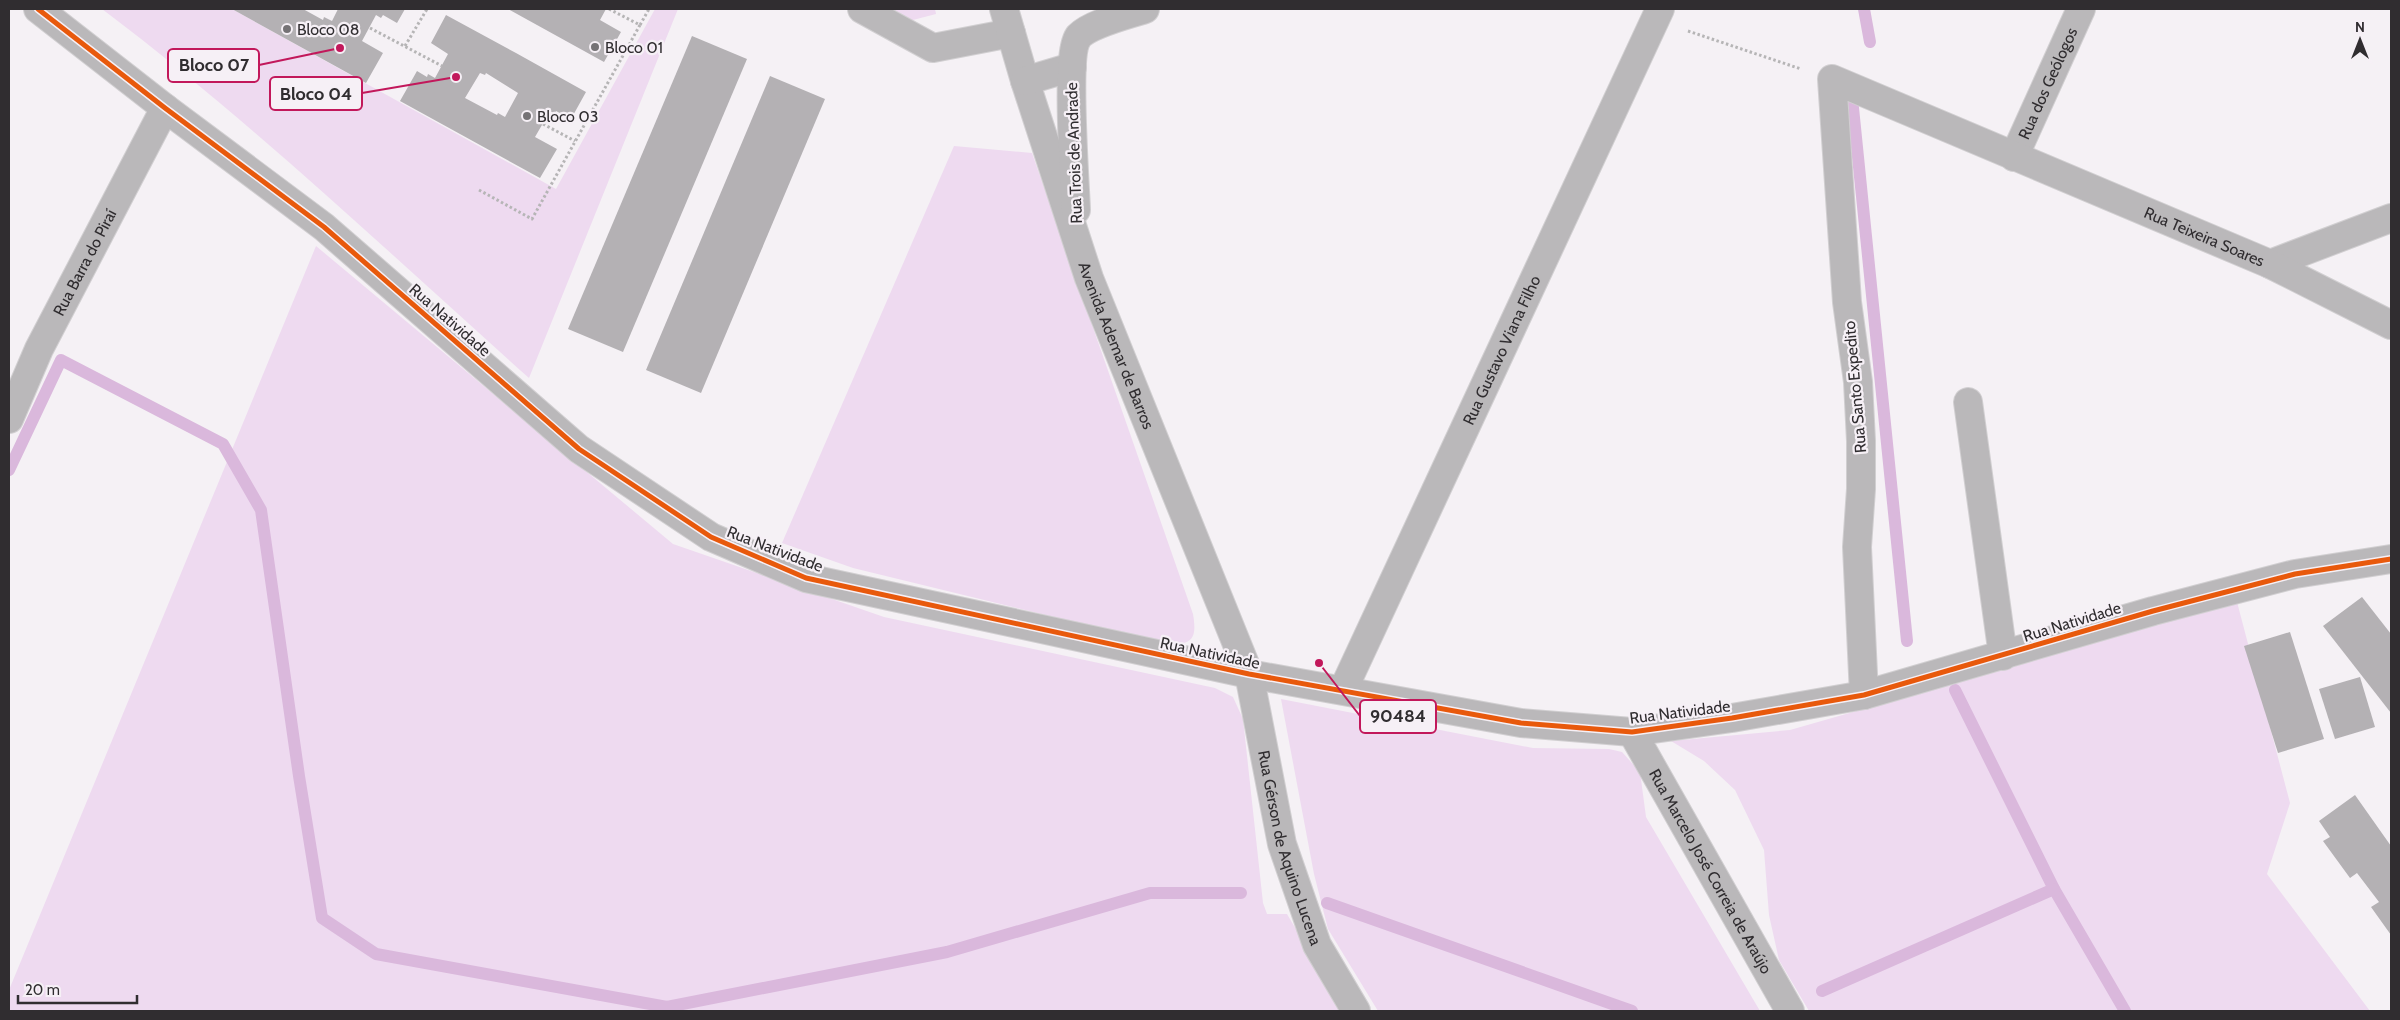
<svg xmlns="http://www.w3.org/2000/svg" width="2400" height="1020" viewBox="0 0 2400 1020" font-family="Cabin,sans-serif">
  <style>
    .green { fill: #eedaf0 }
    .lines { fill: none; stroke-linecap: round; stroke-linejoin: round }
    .stream { stroke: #dab8dc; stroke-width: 12 }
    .building { fill: #b4b1b4; fill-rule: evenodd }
    .minor-casing { stroke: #d1cfd1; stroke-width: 30 }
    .path { stroke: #b6b5b6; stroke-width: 3; stroke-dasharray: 2.5 2.5; stroke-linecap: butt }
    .minor { stroke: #bab8ba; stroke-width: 28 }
    .cycleway-casing { stroke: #f6f0f6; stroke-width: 8 }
    .cycleway { stroke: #e8590c; stroke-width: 5 }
    .poi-dot { fill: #757275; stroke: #f6f0f6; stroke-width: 2 }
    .labels { text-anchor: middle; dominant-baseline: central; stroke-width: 4.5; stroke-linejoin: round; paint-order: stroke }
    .poi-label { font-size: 16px; fill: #302d30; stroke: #f6f0f6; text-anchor: start }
    .street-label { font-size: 16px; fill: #302d30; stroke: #f6f0f6 }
    .leader { fill: none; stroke: #c2185b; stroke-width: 2 }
    .callout-dot { fill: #c2185b; stroke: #f6f0f6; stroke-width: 2 }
    .callout { fill: #f6f0f6; stroke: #c2185b; stroke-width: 2 }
    .callout-label { font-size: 18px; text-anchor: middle; font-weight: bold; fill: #302d30 }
  </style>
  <rect width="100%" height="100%" fill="#f5f1f5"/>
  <g class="green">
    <path d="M 102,9 L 232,9 L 556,189 L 655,9 L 678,9 L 529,378 C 389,253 251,121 102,9 Z"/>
    <path d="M 889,9 L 935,9 L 936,14 L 909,21 Z"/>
    <path d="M 954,146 L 1032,153 L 1193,614 C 1197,638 1193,644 1169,645 L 853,568 L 782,543 Z"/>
    <path d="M 316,246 L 673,544 L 884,617 L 1215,688 L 1233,697 L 1243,719 L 1263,903 L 1267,914 L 1287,914 L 1344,1011 L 9,1011 L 9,990 Z"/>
    <path d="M 2237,602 L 2290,803 L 2267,874 L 2370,1011 L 1809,1011 L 1779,960 L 1769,915 L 1764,850 L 1735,790 L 1704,761 L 1671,741 L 1790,730 Z"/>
    <path d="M 1281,699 L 1533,748 L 1609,749 L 1622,752 L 1640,772 L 1646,817 L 1760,1011 L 1378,1011 L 1328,929 L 1314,874 Z"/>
  </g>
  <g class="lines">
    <g class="stream">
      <path d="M 1864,9 L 1870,42"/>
      <path d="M 1851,88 L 1907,641"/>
      <path d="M 9,470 L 61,360 L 223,444 L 261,510 L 299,776 L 322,918 L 376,954 L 667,1007 L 947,952 L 1150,893 L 1241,893"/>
      <path d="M 1955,690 L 2054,889 L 2125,1011"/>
      <path d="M 1327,903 L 1632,1011"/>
      <path d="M 1822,991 L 2054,889"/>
    </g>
  </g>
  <g class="building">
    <path d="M 232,9 L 303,9 L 323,20 L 324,17 L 332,21 L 338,9 L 405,9 L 397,23 L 383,15 L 381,18 L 376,15 L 362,41 L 383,53 L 366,83 Z"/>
    <path d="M 508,9 L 606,9 L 600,20 L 621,32 L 604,62 Z"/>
    <path d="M 446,15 L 516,53 L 510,65 L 516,53 L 586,92 L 571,119 L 556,111 L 555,114 L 550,111 L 535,137 L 557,149 L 540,178 L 400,101 L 417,71 L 427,77 L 428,74 L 435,78 L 448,54 L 431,43 ZM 480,73 L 485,75 L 486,73 L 518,93 L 505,117 L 498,113 L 497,115 L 465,98 Z"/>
    <path d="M 692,36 L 747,59 L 623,352 L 568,329 Z"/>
    <path d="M 770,76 L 825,99 L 701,393 L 646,370 Z"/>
    <path d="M 2362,597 L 2391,634 L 2391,713 L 2323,626 Z"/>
    <path d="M 2290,632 L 2324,739 L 2278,753 L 2244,646 Z"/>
    <path d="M 2360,677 L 2375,727 L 2335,739 L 2319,689 Z"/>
    <path d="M 2355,795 L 2391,846 L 2391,935 L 2371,907 L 2379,902 L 2357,873 L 2350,878 L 2323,841 L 2330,837 L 2319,821 Z"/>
  </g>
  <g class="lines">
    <defs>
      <g id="minor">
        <path d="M 38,9 L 165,108 L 324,227 L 579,449 L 711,537 L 806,578 L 1249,674 L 1521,723 L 1632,732 L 1732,718 L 1864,695 L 2153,611 L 2295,574 L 2391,559"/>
        <path d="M 862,9 L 933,48 L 1011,33"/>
        <path id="s1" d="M 1004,9 L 1025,81 L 1089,278 L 1249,674 L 1282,844 L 1317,945 L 1356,1011"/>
        <path d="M 1025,81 L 1072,67"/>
        <path id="s2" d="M 2014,157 L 2081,9"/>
        <path d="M 1076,210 C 1075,182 1065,52 1079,36 C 1092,23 1128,15 1145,9"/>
        <path d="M 2270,264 L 2391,218"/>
        <path d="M 1968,402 L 2003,656"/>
        <path id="s3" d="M 9,419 L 39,349 L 165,108"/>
        <path id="s4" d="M 1343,690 L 1660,9"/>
        <path id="s5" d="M 1864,695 L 1857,547 L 1861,489 L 1861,441 L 1858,382 L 1847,302 L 1832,79 L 2270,264 L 2391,325"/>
        <path id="s6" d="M 1632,732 L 1790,1011"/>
      </g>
    </defs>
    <use href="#minor" class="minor-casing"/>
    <g class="path">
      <path d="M 609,9 L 640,25 L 649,9"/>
      <path d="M 370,28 L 442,66"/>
      <path d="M 1688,31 L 1801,69"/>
      <path d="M 405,46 L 427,9"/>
      <path d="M 543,124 L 575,141"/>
      <path d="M 479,190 L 532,219 L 640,25"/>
    </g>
    <use href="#minor" class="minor"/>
    <defs>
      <path id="cycleway" d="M 38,9 L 165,108 L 324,227 L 579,449 L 711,537 L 806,578 L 1249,674 L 1521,723 L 1632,732 L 1732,718 L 1864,695 L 2153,611 L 2295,574 L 2391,559"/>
    </defs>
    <use href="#cycleway" class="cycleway-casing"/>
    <use href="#cycleway" class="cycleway"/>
  </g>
  <g class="poi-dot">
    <circle cx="287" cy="29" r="5"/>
    <circle cx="595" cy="47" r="5"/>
    <circle cx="527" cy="116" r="5"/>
  </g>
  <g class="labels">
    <g class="poi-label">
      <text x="297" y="29">Bloco 08</text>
      <text x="605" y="47">Bloco 01</text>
      <text x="537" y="116">Bloco 03</text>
    </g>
    <g class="street-label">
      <text stroke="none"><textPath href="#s2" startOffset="81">Rua dos Geólogos</textPath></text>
      <text transform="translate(1074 153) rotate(-92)">Rua Trois de Andrade</text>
      <text stroke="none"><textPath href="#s5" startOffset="1022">Rua Teixeira Soares</textPath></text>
      <text stroke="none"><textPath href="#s3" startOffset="174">Rua Barra do Piraí</textPath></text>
      <text transform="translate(450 320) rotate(41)">Rua Natividade</text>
      <text stroke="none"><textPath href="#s1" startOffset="355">Avenida Ademar de Barros</textPath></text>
      <text stroke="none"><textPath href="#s4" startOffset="375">Rua Gustavo Viana Filho</textPath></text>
      <text transform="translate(1855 387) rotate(-95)">Rua Santo Expedito</text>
      <text transform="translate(775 549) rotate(21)">Rua Natividade</text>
      <text transform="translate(2072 622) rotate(-17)">Rua Natividade</text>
      <text transform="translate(1210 653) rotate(12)">Rua Natividade</text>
      <text transform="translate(1680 712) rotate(-7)">Rua Natividade</text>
      <text stroke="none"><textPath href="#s1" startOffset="888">Rua Gérson de Aquino Lucena</textPath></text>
      <text stroke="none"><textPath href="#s6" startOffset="160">Rua Marcelo José Correia de Araújo</textPath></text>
    </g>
  </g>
  <path class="leader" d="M340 48L259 65M456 77L362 93M1319 663L1360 716"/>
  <g class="callout-dot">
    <circle cx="340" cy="48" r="5"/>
    <circle cx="456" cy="77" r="5"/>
    <circle cx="1319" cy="663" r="5"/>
  </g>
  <g class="callout">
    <rect x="168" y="49" width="91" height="33" rx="5"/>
    <rect x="270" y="77" width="92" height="33" rx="5"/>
    <rect x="1360" y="700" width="76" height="33" rx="5"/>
  </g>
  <g class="callout-label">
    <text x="214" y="71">Bloco 07</text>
    <text x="316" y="100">Bloco 04</text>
    <text x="1398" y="722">90484</text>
  </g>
  <rect width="2400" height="1020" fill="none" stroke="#302d30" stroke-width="20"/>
  <g transform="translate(2360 40)" stroke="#f6f0f6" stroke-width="4" paint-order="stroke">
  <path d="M0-4L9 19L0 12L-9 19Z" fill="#302d30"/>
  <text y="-8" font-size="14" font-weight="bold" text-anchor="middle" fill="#302d30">N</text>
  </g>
  <path d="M18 995v8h119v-8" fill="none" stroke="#302d30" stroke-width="2.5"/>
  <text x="25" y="995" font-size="15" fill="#302d30" stroke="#f6f0f6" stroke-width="4" paint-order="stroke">20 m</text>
</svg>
